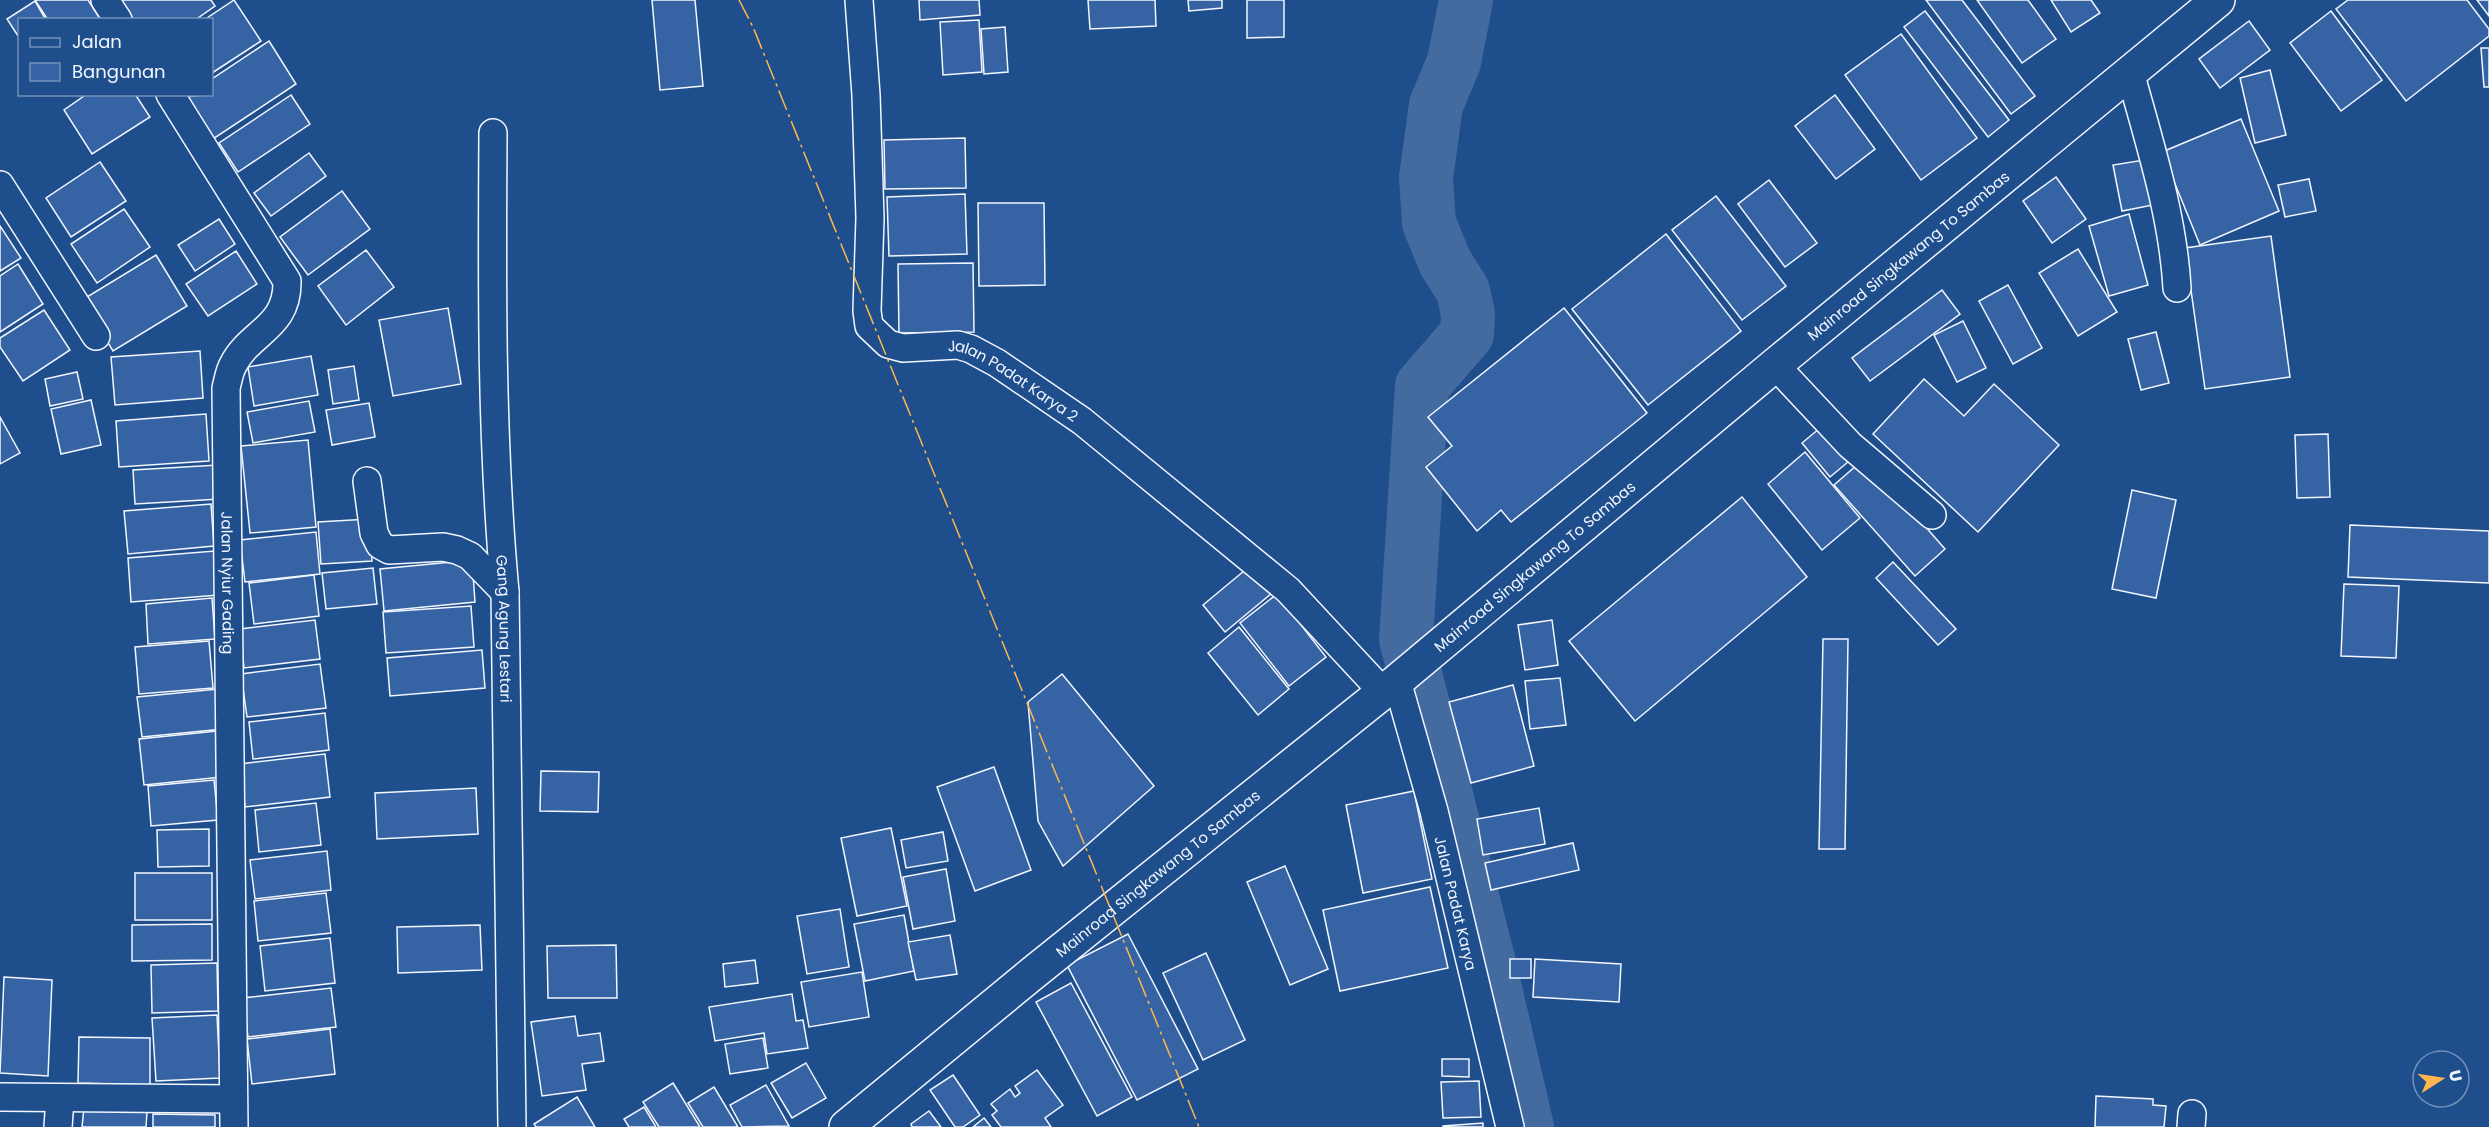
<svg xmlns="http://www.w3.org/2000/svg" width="2489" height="1127" viewBox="0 0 2489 1127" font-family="Poppins,sans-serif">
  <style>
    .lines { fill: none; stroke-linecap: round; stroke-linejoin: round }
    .river { stroke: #446ba0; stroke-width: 54 }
    .building { fill: #3563a3; stroke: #f2f6ff; stroke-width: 1.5 }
    .minor-casing { stroke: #f2f6ff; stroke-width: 30 }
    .primary-casing { stroke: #f2f6ff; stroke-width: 36 }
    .minor { stroke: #1f4e8c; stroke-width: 27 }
    .primary { stroke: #1f4e8c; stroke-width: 33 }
    .power { stroke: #ffb74d; stroke-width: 1.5; stroke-dasharray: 21 4.5 3 4.5; stroke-linecap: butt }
    .labels { text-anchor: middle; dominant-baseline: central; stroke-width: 4.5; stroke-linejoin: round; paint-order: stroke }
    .street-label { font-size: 15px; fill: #f2f6ff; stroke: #1f4e8c }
  </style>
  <rect width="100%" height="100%" fill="#1f4e8c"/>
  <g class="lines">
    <path class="river" d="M 1466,0 L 1454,62 L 1436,105 L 1426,178 L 1429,223 L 1445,262 L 1463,291 L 1468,314 L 1467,334 L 1422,386 L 1406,639 L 1489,963 L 1527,1127"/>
  </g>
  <g class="building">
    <path d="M 35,0 L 88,0 L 101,20 L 48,20 Z"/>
    <path d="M 120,0 L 211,0 L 215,6 L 195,20 L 133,20 Z"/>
    <path d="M 234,0 L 261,41 L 212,73 L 212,20 L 204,20 Z"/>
    <path d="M 652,0 L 695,0 L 703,86 L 660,90 Z"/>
    <path d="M 919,0 L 979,0 L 980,15 L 920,20 Z"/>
    <path d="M 1088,0 L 1155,0 L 1156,26 L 1090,29 Z"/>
    <path d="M 1188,0 L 1222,0 L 1222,8 L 1189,11 Z"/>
    <path d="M 1247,0 L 1284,0 L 1284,37 L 1247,38 Z"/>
    <path d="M 1926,0 L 1962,0 L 2035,96 L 2011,114 Z"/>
    <path d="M 1977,0 L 2028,0 L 2056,39 L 2022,63 Z"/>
    <path d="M 2051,0 L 2091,0 L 2100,13 L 2071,32 Z"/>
    <path d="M 2348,0 L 2467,0 L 2489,29 L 2489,36 L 2406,101 L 2336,9 Z"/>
    <path d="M 2477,0 L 2489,0 L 2489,16 Z"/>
    <path d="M 35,1 L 46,20 L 20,20 L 20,39 L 7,19 Z"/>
    <path d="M 1925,11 L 2009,120 L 1988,137 L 1904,27 Z"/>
    <path d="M 2331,11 L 2382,80 L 2341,111 L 2290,43 Z"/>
    <path d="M 979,20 L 982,72 L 943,75 L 940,22 Z"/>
    <path d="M 2249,21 L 2270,50 L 2220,88 L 2199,59 Z"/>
    <path d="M 1005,27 L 1008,72 L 984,74 L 981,29 Z"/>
    <path d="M 1901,34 L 1977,138 L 1921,180 L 1845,75 Z"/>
    <path d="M 269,41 L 296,84 L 213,139 L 185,97 L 212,94 L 212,79 Z"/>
    <path d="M 2481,48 L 2489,48 L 2489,87 L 2484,87 Z"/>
    <path d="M 2270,70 L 2286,135 L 2255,143 L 2240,78 Z"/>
    <path d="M 87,94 L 135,94 L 150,117 L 92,154 L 64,110 Z"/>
    <path d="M 291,95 L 310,124 L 238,172 L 219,143 Z"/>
    <path d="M 1835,95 L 1875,149 L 1836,179 L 1795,126 Z"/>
    <path d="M 2241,119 L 2279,211 L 2200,245 L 2162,152 Z"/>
    <path d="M 965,138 L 966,188 L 885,189 L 884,140 Z"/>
    <path d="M 309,153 L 326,176 L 271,216 L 254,193 Z"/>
    <path d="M 2150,159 L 2158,204 L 2122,211 L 2113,165 Z"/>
    <path d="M 100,162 L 126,201 L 71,237 L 46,198 Z"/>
    <path d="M 2056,177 L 2086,219 L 2052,243 L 2023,201 Z"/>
    <path d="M 2309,179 L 2316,211 L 2285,217 L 2278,185 Z"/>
    <path d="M 1769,180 L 1817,243 L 1785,267 L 1738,204 Z"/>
    <path d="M 342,191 L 370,229 L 308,275 L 280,237 Z"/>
    <path d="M 965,194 L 967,254 L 889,256 L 887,197 Z"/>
    <path d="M 1716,196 L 1786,286 L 1742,320 L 1672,230 Z"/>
    <path d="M 978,203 L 1044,203 L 1045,285 L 979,286 Z"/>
    <path d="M 124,209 L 150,247 L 97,283 L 71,244 Z"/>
    <path d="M 2129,214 L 2148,285 L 2109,296 L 2089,226 Z"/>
    <path d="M 219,219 L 235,244 L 195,271 L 178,245 Z"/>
    <path d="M 0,226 L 21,258 L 0,271 Z"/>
    <path d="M 1666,234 L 1741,331 L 1648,405 L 1572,309 Z"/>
    <path d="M 2271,236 L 2290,377 L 2205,389 L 2185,248 Z"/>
    <path d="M 2078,249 L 2117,312 L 2078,336 L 2039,273 Z"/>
    <path d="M 366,250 L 394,287 L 346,325 L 318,286 Z"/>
    <path d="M 236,251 L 257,284 L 208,316 L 186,284 Z"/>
    <path d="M 156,255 L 187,306 L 113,351 L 82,300 Z"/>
    <path d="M 973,263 L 974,332 L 899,333 L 898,264 Z"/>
    <path d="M 18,264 L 43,304 L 0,332 L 0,276 Z"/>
    <path d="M 2008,285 L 2042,348 L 2013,364 L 1979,301 Z"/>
    <path d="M 1942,290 L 1960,314 L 1870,381 L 1852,358 Z"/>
    <path d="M 448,308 L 461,384 L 393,396 L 379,320 Z"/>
    <path d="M 1564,308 L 1647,413 L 1511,522 L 1501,510 L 1477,531 L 1426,467 L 1452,446 L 1428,417 Z"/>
    <path d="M 44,310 L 70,350 L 23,381 L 0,347 L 0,338 Z"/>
    <path d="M 1963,321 L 1986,368 L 1957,382 L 1934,335 Z"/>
    <path d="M 2156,332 L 2169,383 L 2141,390 L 2128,339 Z"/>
    <path d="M 200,351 L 203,398 L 115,405 L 111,357 Z"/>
    <path d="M 311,356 L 318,395 L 254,406 L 248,367 Z"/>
    <path d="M 354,366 L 359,400 L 333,404 L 328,370 Z"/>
    <path d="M 77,372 L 83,399 L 50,406 L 45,379 Z"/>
    <path d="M 1924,379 L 1964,416 L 1994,384 L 2059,445 L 1978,532 L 1873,434 Z"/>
    <path d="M 91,400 L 101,445 L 61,454 L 51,409 Z"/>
    <path d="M 309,401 L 315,432 L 253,443 L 247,412 Z"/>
    <path d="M 369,403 L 375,437 L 332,445 L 326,410 Z"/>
    <path d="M 206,414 L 209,461 L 119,467 L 116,421 Z"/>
    <path d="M 0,417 L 20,453 L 0,464 Z"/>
    <path d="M 1826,423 L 1854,457 L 1830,477 L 1802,443 Z"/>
    <path d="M 2328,434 L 2330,497 L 2297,498 L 2295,435 Z"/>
    <path d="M 308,440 L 316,527 L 250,533 L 241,446 Z"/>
    <path d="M 1805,452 L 1860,518 L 1822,550 L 1768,484 Z"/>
    <path d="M 1865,458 L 1945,549 L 1915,576 L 1834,485 Z"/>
    <path d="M 218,465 L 220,499 L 135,504 L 133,470 Z"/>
    <path d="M 2132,490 L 2176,500 L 2156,598 L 2112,589 Z"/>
    <path d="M 1742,497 L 1807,577 L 1635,721 L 1569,641 Z"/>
    <path d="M 211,504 L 214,546 L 128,554 L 124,511 Z"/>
    <path d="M 369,519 L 372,561 L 321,564 L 318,522 Z"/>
    <path d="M 2350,525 L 2489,531 L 2489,583 L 2348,577 Z"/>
    <path d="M 316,532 L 320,574 L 245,582 L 240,540 Z"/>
    <path d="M 215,551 L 219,595 L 131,602 L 128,558 Z"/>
    <path d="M 472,560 L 475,602 L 384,611 L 380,569 Z"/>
    <path d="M 1893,562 L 1956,629 L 1938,645 L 1876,578 Z"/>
    <path d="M 1250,566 L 1272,593 L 1225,632 L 1203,605 Z"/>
    <path d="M 373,568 L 377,604 L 326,609 L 322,573 Z"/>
    <path d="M 314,575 L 319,616 L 254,624 L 249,583 Z"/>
    <path d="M 2344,584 L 2399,586 L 2396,658 L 2341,656 Z"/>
    <path d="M 1277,594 L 1326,657 L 1289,686 L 1240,623 Z"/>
    <path d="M 212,598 L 215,639 L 148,644 L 146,604 Z"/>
    <path d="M 471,606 L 474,647 L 386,653 L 383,612 Z"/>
    <path d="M 315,620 L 320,659 L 244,668 L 240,629 Z"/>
    <path d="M 1552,620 L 1558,665 L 1525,670 L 1518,625 Z"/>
    <path d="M 1239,627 L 1289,689 L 1258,715 L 1208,653 Z"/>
    <path d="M 1823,639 L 1848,639 L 1845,849 L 1819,849 Z"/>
    <path d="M 209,641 L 213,688 L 139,694 L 135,647 Z"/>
    <path d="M 482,650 L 485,688 L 390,696 L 387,658 Z"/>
    <path d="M 320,664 L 326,708 L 247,717 L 241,674 Z"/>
    <path d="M 1062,674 L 1154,786 L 1063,866 L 1038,821 L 1028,702 Z"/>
    <path d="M 1560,678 L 1566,725 L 1530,729 L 1525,681 Z"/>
    <path d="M 1513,685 L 1534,766 L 1471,783 L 1449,702 Z"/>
    <path d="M 218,689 L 223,729 L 142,737 L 137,697 Z"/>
    <path d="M 325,713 L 329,750 L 253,759 L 249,722 Z"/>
    <path d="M 217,731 L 222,777 L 144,785 L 139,739 Z"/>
    <path d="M 325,754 L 330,797 L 245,807 L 240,764 Z"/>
    <path d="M 994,767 L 1031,870 L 975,891 L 937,787 Z"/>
    <path d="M 541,771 L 599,772 L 598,812 L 540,811 Z"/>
    <path d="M 214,780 L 218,820 L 151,826 L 148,786 Z"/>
    <path d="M 476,788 L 478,834 L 377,839 L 375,793 Z"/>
    <path d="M 1414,791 L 1432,879 L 1363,893 L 1346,805 Z"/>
    <path d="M 316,803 L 321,845 L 259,852 L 255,810 Z"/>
    <path d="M 1539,808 L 1545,844 L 1483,855 L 1477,819 Z"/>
    <path d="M 891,828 L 907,906 L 857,916 L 841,838 Z"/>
    <path d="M 209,829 L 209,866 L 158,867 L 157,830 Z"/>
    <path d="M 943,832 L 948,861 L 906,868 L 901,840 Z"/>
    <path d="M 1573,843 L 1579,870 L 1491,890 L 1485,863 Z"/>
    <path d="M 327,851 L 331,890 L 255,899 L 250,860 Z"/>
    <path d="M 1285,866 L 1328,969 L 1290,985 L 1247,882 Z"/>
    <path d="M 946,869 L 955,921 L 913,929 L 903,877 Z"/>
    <rect x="135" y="873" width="77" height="47"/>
    <path d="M 1430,887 L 1448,968 L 1340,991 L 1323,910 Z"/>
    <path d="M 326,893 L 331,933 L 258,941 L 254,901 Z"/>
    <path d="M 840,909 L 849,967 L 807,974 L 797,916 Z"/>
    <path d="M 904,915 L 914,971 L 865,981 L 854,924 Z"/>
    <path d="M 212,924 L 212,960 L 132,961 L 132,925 Z"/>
    <path d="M 480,925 L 482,970 L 398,973 L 397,927 Z"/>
    <path d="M 1128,934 L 1198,1069 L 1137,1100 L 1067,965 Z"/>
    <path d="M 950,935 L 957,974 L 916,980 L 908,942 Z"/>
    <path d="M 330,938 L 335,983 L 265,991 L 260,946 Z"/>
    <path d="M 616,945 L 617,998 L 548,998 L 547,946 Z"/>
    <path d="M 1206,953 L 1245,1040 L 1203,1060 L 1163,973 Z"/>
    <rect x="1510" y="959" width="21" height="19"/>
    <path d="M 1535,959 L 1621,964 L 1619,1002 L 1533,997 Z"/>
    <path d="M 755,960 L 758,983 L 725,987 L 723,964 Z"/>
    <path d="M 217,963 L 218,1011 L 152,1013 L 151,965 Z"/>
    <path d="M 862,972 L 869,1017 L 809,1027 L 801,982 Z"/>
    <path d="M 4,977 L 52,980 L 48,1076 L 0,1073 Z"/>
    <path d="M 1071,983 L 1132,1097 L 1097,1116 L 1036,1002 Z"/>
    <path d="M 331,988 L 336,1027 L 248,1037 L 243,998 Z"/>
    <path d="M 792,994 L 796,1021 L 803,1020 L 808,1048 L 767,1054 L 764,1033 L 715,1041 L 709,1007 Z"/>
    <path d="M 217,1015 L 220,1078 L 156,1081 L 152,1018 Z"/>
    <path d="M 575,1016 L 578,1036 L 600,1033 L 604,1061 L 582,1064 L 586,1090 L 542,1096 L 531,1022 Z"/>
    <path d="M 330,1029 L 335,1074 L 252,1084 L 247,1039 Z"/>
    <path d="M 79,1037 L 150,1038 L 150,1085 L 78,1083 Z"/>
    <path d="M 763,1038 L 768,1068 L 730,1074 L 725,1044 Z"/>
    <path d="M 1442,1059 L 1469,1059 L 1469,1077 L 1442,1076 Z"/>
    <path d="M 806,1063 L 826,1098 L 792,1118 L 771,1083 Z"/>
    <path d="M 1037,1070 L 1063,1105 L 1045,1118 L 1051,1127 L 1001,1127 L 992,1115 L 997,1111 L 991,1104 L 1010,1089 L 1015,1097 L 1020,1093 L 1015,1086 Z"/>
    <path d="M 953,1075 L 980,1115 L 963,1127 L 955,1127 L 930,1090 Z"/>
    <path d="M 1479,1081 L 1481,1117 L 1443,1118 L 1441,1082 Z"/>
    <path d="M 673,1083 L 700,1127 L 659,1127 L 643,1102 Z"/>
    <path d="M 766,1085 L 789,1126 L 742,1127 L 730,1105 Z"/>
    <path d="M 714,1087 L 738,1127 L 703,1127 L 688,1103 Z"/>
    <path d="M 2096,1096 L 2153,1099 L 2153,1105 L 2166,1106 L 2164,1127 L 2095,1127 Z"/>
    <path d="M 577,1097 L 595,1127 L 536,1127 L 534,1124 Z"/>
    <path d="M 84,1107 L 147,1112 L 146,1127 L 82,1127 Z"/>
    <path d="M 644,1107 L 656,1127 L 629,1127 L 624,1119 Z"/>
    <path d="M 929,1111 L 941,1127 L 912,1127 L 911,1124 Z"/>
    <path d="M 153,1114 L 215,1115 L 215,1127 L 153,1127 Z"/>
    <path d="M 984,1118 L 991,1127 L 973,1127 Z"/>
    <path d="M 1483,1123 L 1483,1127 L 1443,1127 L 1443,1126 Z"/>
  </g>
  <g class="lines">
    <defs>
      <g id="minor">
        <path d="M 105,0 L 118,20"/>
        <path id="s1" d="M 859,0 L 866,95 L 870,218 L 867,311 L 869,326 L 888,344 L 903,348 L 958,345 L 971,349 L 997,363 L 1082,421 L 1288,590 L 1382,691"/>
        <path d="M 2130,72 C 2149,142 2173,215 2177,288"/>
        <path id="s2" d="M 170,94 L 287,281 C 288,328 250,331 233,365 C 229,372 228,381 226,388 L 234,1127"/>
        <path id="s3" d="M 493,133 C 492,287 491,439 505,592 L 512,1127"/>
        <path d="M 0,185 L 96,336"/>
        <path d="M 1775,365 L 1850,445 L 1932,515"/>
        <path d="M 367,481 L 374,533 L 380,545 L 389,550 L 443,547 L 457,550 L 470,556 L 505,592"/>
        <path id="s4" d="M 1397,681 L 1434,811 L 1510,1127"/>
        <path d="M 0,1097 L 233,1099"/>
        <path d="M 58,1127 L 60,1099"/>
        <path d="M 2191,1127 L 2192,1114"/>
      </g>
      <g id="primary">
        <path id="s5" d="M 846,1127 L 1033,973 L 1397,681 L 1775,365 L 2218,0"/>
      </g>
    </defs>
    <use href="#minor" class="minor-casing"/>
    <use href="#primary" class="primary-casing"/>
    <use href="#minor" class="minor"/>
    <use href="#primary" class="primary"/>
    <path class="power" d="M 739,0 L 753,27 L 1199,1127"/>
  </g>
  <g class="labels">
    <g class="street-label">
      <text stroke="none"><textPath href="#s5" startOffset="1374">Mainroad Singkawang To Sambas</textPath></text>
      <text stroke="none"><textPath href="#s1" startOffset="488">Jalan Padat Karya 2</textPath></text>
      <text stroke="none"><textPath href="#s5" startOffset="888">Mainroad Singkawang To Sambas</textPath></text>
      <text stroke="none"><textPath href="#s2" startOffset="543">Jalan Nyiur Gading</textPath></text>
      <text stroke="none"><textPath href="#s3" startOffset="496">Gang Agung Lestari</textPath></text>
      <text stroke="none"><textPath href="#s5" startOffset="402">Mainroad Singkawang To Sambas</textPath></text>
      <text stroke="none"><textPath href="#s4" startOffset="230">Jalan Padat Karya</textPath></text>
    </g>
  </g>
  <rect x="18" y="18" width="195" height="78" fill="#1f4e8c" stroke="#7391ba" stroke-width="1.5"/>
  <rect x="30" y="38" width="30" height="9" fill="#1f4e8c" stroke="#7391ba" stroke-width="1.5"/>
  <text x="72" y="48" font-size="18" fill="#f2f6ff">Jalan</text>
  <rect x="30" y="63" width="30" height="18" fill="#3563a3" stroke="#7391ba" stroke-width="1.5"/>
  <text x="72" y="78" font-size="18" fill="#f2f6ff">Bangunan</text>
  <g transform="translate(2441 1079) rotate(78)"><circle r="28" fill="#1f4e8c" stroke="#7391ba" stroke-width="1.5"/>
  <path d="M0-4.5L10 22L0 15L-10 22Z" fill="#ffb74d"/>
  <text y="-9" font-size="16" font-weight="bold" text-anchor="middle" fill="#f2f6ff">U</text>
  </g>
</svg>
